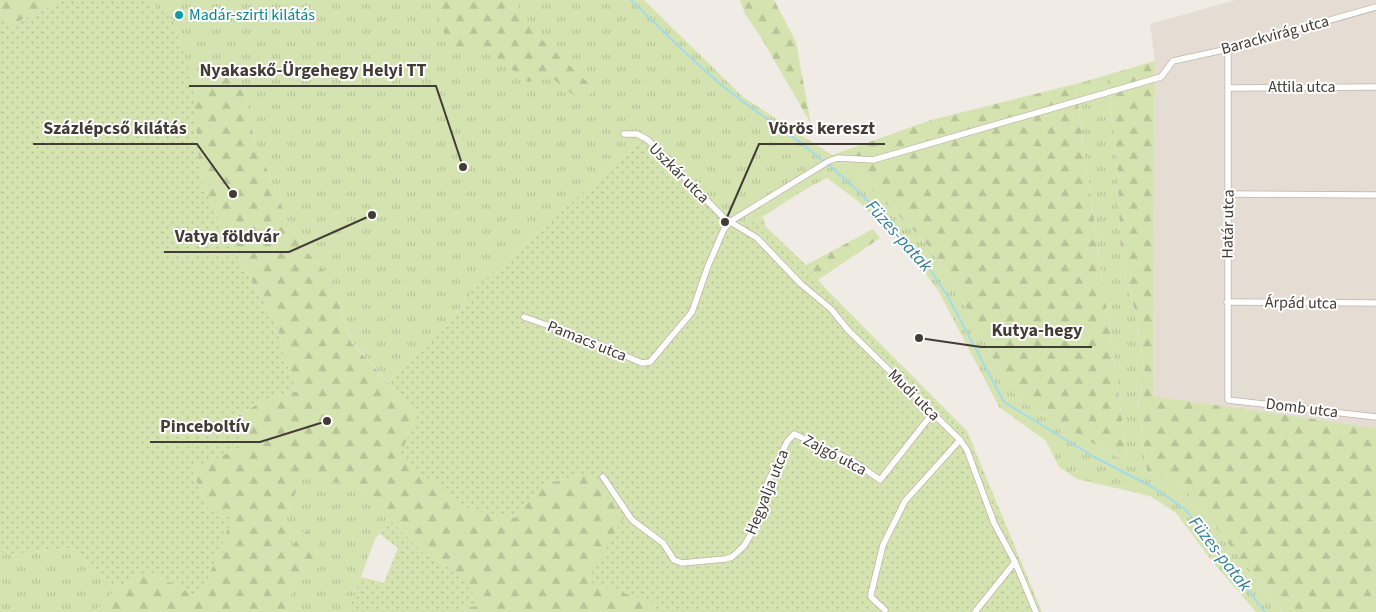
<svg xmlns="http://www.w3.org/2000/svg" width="1376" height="612" viewBox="0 0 1376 612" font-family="'Source Sans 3',sans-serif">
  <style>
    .residential { fill: #e5dcd3 }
    .grass { fill: url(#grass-tufts) }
    .forest { fill: url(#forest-firs) }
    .garden { fill: url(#garden-dots) }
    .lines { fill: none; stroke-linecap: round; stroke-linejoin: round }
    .stream { stroke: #a4daeb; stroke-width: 2 }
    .minor-casing { stroke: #bfb4ab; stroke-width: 7 }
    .minor { stroke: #fff; stroke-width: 5.5 }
    .culture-dot { fill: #0f9aa8; stroke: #fff; stroke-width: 2 }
    .labels { text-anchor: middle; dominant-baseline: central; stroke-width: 4; stroke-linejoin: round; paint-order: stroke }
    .culture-label { font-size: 16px; fill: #0d838f; stroke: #fff; text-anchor: start }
    .street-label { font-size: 16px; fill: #433b35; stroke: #fff }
    .water-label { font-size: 18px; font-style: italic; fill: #327f98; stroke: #fff }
    .leader { fill: none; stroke: #433b35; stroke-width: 2 }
    .callout-dot { fill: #433b35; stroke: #fff; stroke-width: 2 }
    .callout-label { font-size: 18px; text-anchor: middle; font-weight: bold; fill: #433b35; stroke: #fff; stroke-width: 4; stroke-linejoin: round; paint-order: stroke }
  </style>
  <defs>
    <pattern id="grass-tufts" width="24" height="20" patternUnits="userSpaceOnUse" patternTransform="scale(1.25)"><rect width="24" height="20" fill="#d5e3b0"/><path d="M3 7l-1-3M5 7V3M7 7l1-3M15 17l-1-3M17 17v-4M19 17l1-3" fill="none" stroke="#b8c498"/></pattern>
    <pattern id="forest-firs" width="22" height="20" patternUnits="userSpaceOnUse" patternTransform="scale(1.25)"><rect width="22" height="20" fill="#d5e3b0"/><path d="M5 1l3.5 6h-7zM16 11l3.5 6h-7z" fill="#b8c498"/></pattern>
    <pattern id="garden-dots" width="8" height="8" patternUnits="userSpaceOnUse" patternTransform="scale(1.25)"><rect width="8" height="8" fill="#d5e3b0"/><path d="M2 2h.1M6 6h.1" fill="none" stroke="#b8c498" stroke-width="1.8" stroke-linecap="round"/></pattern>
  </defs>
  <rect width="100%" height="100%" fill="#f1ebe5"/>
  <path class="residential" d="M 1236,0 L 1376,0 L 1376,428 L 1153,396 L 1155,61 L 1150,24 Z"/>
  <g class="grass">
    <path d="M 148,0 L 644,0 L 743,97 L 832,155 L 838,153 L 868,186 L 923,239 L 953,281 L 982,338 L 1018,399 L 1108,452 L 1128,462 L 1075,84 L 1107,75 L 1117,159 L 1121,258 L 1136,315 L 1145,374 L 1138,405 L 1147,471 L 1184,488 L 1283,612 L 1256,612 L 1212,561 L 1176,513 L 1150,496 L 1077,479 L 1059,467 L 1046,441 L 999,407 L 939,292 L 910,252 L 859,202 L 827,178 C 798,191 774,212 746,226 L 727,215 L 640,142 L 473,290 L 449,324 L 388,382 L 351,341 L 332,280 L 308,253 L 288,222 L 253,134 L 246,96 L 237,71 L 192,92 L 192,78 L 172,20 Z"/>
    <path d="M 322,474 L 336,483 L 352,479 L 368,499 L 391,521 L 375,539 L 348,612 L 285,612 L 296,581 L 292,547 L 284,520 L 301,479 Z"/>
    <path d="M 72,548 L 116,588 L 95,612 L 0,612 L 0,552 L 11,554 Z"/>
  </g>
  <g class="forest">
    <path d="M 0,0 L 63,0 L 13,24 L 0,14 Z"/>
    <path d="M 434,0 L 514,0 L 539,37 L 596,90 L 581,101 L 552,78 L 528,82 L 493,55 L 448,46 Z"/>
    <path d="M 740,0 L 774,0 L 796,42 L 811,124 L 762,39 L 745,14 Z"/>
    <path d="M 1155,61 L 1153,396 L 1376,428 L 1376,612 L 1283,612 L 1184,488 L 1147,471 L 1138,405 L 1145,374 L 1136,315 L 1121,258 L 1117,159 L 1107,75 Z"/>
    <path d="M 238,71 L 246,96 L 253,134 L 288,222 L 308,253 L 332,280 L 351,342 L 418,415 L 441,487 L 470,510 L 541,485 L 587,473 L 624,516 L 655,603 L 655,612 L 464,612 L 465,607 L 478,606 L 447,566 L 424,554 L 368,499 L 352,479 L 336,483 L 322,474 L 301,479 L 284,520 L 292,547 L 305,529 L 320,543 L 307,578 L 296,581 L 285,612 L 95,612 L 116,588 L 148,571 L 200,598 L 206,507 L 192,469 L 246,445 L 231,419 L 263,401 L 297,391 L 283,354 L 278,328 L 228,239 L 201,180 L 192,92 Z"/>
    <path d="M 1075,84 L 1128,462 L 1108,452 L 1018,399 L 982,338 L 953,281 L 923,239 L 868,186 L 838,153 L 931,120 Z"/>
    <path d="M 873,229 L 880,238 L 818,280 L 806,265 Z"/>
  </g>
  <g class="garden">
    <path d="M 63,0 L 148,0 L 172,19 L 192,78 L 201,180 L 228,239 L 278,328 L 283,354 L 297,391 L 263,401 L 232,418 L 247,445 L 192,469 L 206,507 L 232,519 L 200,598 L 148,571 L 116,588 L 72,548 L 11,554 L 0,552 L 0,14 L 13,24 Z"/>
    <path d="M 640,142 L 654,143 C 683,173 709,205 746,226 L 763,217 L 766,227 L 806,265 L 825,288 L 967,431 L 1042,612 L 655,612 L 654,603 L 587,581 L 624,517 L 587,473 L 541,485 L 517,518 L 470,510 L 399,457 L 418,415 L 388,382 L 449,324 L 473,290 Z"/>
    <path d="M 391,521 L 424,554 L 447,566 L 464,582 L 477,598 L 478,606 L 465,607 L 464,612 L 348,612 L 361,577 L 384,583 L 398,548 L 380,534 Z"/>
  </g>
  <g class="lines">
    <g class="stream">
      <path d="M 631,0 C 663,31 694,63 729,91 C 760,116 794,135 824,162"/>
      <path d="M 828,164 L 860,193 L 925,262 L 947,295 L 1004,402 L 1094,457 L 1156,489 L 1186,510 L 1265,612"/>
    </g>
    <defs>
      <g id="minor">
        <path d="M 1228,49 L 1228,400 L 1376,417"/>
        <path d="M 1229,88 L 1376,87"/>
        <path d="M 624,134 L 637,134 L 648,140 L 724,218 L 757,238 L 801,284 L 831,309 L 848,330 L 960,440 L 967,450 L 994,523 L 1015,562 L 1036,612"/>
        <path d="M 1229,194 L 1376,195"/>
        <path d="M 1227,302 L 1376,303"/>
        <path d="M 524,317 L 589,340 L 642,363 L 650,362 L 692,312 L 708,266 L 724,229 L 731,221 L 829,161 L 838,158 L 873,160 L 1161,77 L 1173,61 L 1228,49 L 1376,7"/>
        <path d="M 603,477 L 632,520 L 663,543 L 674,560 L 682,563 L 725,559 L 732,557 L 744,546 L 757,524 L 767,484 L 787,442 L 794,434 L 853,461 L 880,480 L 932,414"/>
        <path d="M 885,610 L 871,597 L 871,594 L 883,545 L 905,501 L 960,440"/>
        <path d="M 975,612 L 1015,562"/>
      </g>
    </defs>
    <use href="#minor" class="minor-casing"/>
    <use href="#minor" class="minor"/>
  </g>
  <circle class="culture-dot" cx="179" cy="15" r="5"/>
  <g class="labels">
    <g class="culture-label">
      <text x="189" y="15">Madár-szirti kilátás</text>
    </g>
    <g class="street-label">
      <text transform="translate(1275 35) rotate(-15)">Barackvirág utca</text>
      <text x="1302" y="87">Attila utca</text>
      <text transform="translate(679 173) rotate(45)">Uszkár utca</text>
      <text transform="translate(1228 224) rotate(-89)">Határ utca</text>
      <text transform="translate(1301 303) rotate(1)">Árpád utca</text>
      <text transform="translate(587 341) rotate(22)">Pamacs utca</text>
      <text transform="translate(914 395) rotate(45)">Mudi utca</text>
      <text transform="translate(1302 408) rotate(7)">Domb utca</text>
      <text transform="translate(835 455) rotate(28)">Zajgó utca</text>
      <text transform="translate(767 492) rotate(-68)">Hegyalja utca</text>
    </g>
    <g class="water-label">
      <text transform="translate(899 236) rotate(48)">Füzes-patak</text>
      <text transform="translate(1220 554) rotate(52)">Füzes-patak</text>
    </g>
  </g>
  <path class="leader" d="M463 167L436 86H189M233 194L197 144H33M725 222L759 144H885M372 215L289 252H164M919 338L981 347H1092M327 421L260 442H150"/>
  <g class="callout-dot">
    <circle cx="463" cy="167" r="5"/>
    <circle cx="233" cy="194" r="5"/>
    <circle cx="725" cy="222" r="5"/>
    <circle cx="372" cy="215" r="5"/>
    <circle cx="919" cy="338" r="5"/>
    <circle cx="327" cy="421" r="5"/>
  </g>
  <g class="callout-label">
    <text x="313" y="76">Nyakaskő-Ürgehegy Helyi TT</text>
    <text x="115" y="134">Százlépcső kilátás</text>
    <text x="822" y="134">Vörös kereszt</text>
    <text x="227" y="242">Vatya földvár</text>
    <text x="1037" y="336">Kutya-hegy</text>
    <text x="205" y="432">Pinceboltív</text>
  </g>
</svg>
